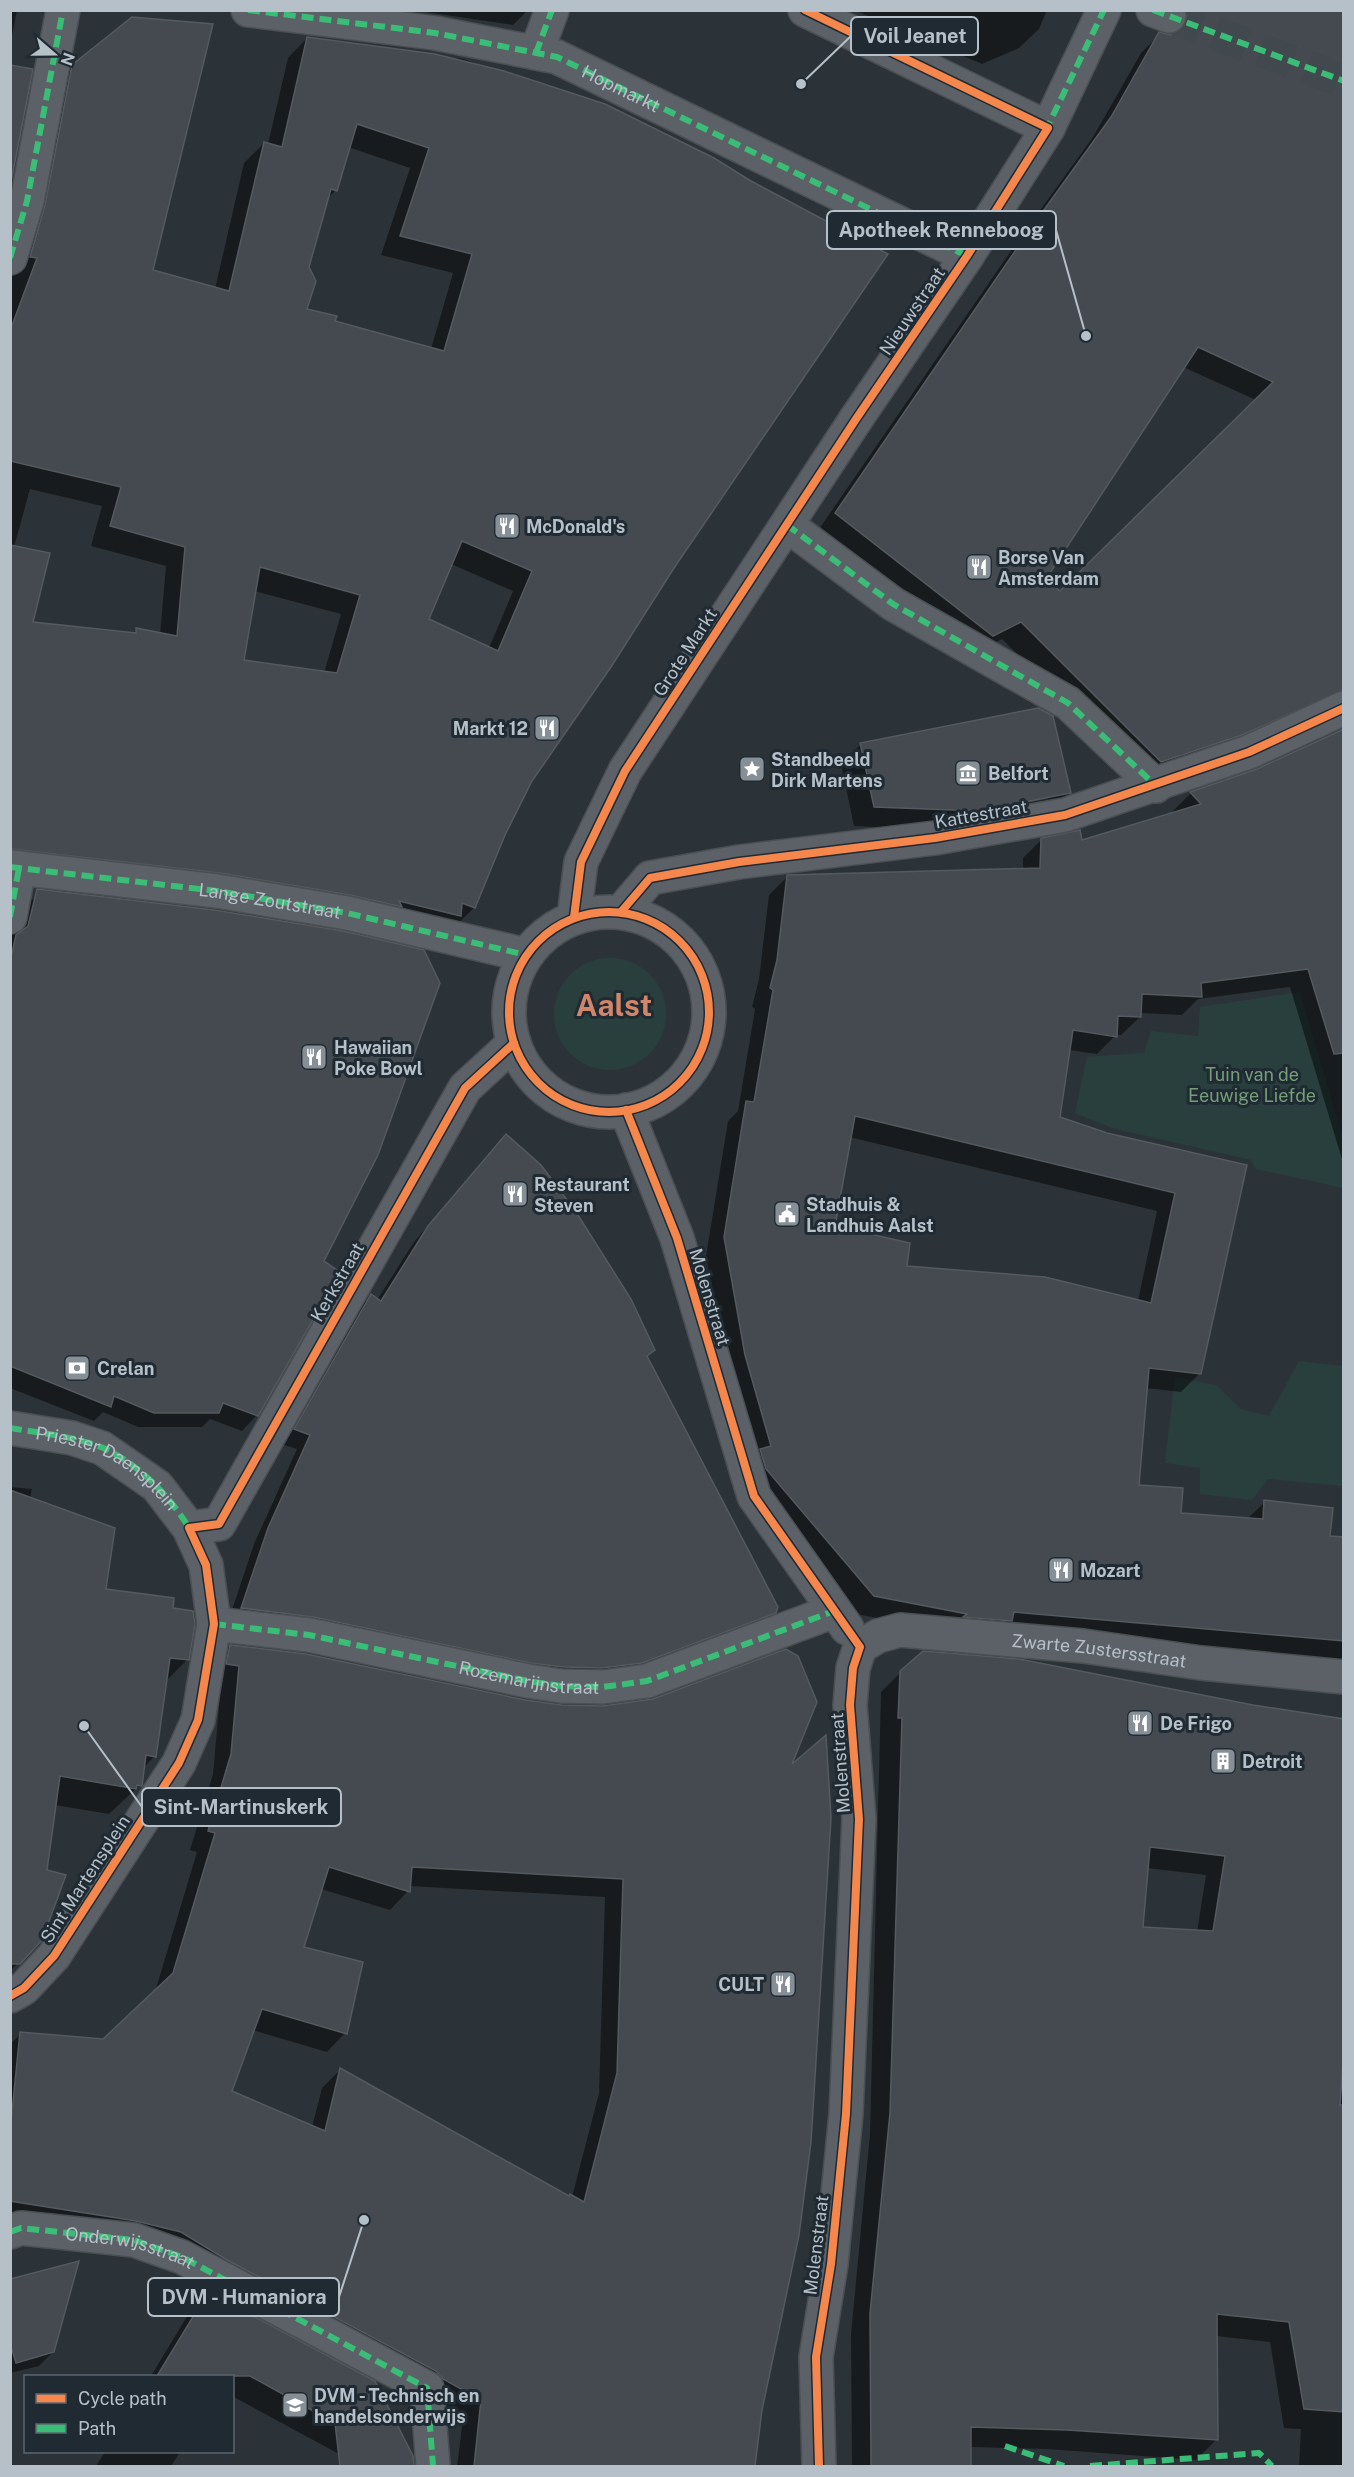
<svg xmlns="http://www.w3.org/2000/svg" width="1354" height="2477" viewBox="0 0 1354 2477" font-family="'Public Sans',sans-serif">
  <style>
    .green { fill: #293f3e }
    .shadow { fill: #0007; fill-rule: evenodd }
    .building { fill: #444a4f; stroke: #545a5f; stroke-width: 1.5; fill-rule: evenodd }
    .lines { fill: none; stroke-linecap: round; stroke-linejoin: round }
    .street-tunnel { stroke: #41484e; stroke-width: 33; stroke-dasharray: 33 16; stroke-linecap: butt }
    .street-casing { stroke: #4a4f53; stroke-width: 36 }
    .street { stroke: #5b6167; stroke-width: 33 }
    .quiet { stroke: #3abd76; stroke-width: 6; stroke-dasharray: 12 6; stroke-linecap: butt }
    .cycleway-casing { stroke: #1f2a33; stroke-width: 11 }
    .cycleway { stroke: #f5874c; stroke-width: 8 }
    .labels { text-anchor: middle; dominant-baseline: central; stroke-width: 6; stroke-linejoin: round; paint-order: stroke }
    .street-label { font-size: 18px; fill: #b6c0c9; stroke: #1f2a33 }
    .poi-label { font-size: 18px; font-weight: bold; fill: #b6c0c9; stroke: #1f2a33; text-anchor: start }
    .park-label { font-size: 18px; fill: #759e78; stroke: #1f2a33 }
    .town-label { font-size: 30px; font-weight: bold; fill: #d18669; stroke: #1f2a33 }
    .leader { fill: none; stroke: #b6c0c9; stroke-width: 2 }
    .callout-dot { fill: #b6c0c9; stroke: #1f2a33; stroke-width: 2 }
    .callout { fill: #1f2a33; stroke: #b6c0c9; stroke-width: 2 }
    .callout-label { font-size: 20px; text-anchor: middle; font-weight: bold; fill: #b6c0c9 }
  </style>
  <rect width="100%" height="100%" fill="#2c3338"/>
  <g class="green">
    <circle cx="610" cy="1014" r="56"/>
    <path d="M 1300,992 L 1343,1138 L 1343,1188 L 1256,1169 L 1251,1160 L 1112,1128 L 1075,1113 L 1087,1057 L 1144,1053 L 1151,1031 L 1198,1036 L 1200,1007 Z"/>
    <path d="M 1299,1361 L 1343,1366 L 1343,1486 L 1268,1479 L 1252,1500 L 1200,1494 L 1200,1468 L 1165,1463 L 1175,1377 L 1216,1385 L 1241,1409 L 1269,1416 Z"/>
  </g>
  <g class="shadow">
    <path d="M 10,10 L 17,10 L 10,45 Z"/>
    <path d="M 412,10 L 528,10 L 513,25 Z"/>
    <path d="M 854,10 L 1047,10 L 1039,29 L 1019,48 L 982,64 Z"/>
    <path d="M 1162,10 L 1344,10 L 1344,721 L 1142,780 L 1002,639 L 974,654 L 817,532 L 1015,245 L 1093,137 L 1141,53 L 1160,34 L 1169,35 ZM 1183,367 L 1256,400 L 1060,593 L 1044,580 Z"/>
    <path d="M 307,38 L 463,59 L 604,106 L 673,567 L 531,781 L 503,834 L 474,908 L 454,927 L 10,870 L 10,277 L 26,226 L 53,86 L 73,66 L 151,271 L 215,289 L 244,163 L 264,143 L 268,144 L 288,58 ZM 348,147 L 410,168 L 381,255 L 453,273 L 431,349 L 333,322 L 305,310 L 307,267 L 327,199 L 336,190 ZM 30,489 L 102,506 L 91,546 L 166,566 L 160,634 L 136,630 L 132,635 L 31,623 L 14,547 ZM 451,564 L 513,591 L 489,648 L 427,620 ZM 254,591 L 341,614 L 324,673 L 242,661 Z"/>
    <path d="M 1344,731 L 1344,1166 L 1290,987 L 1198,999 L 1182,1015 L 1140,1013 L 1140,1017 L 1121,1035 L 1116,1035 L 1097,1054 L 1069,1050 L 1059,1118 L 1106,1134 L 1245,1167 L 1200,1373 L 1181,1392 L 1146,1388 L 1138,1486 L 1179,1515 L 1247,1519 L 1265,1502 L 1328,1538 L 1344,1539 L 1344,1660 L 950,1632 L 856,1614 L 748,1488 L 706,1256 L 728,1121 L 738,1111 L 755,1009 L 752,1007 L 759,979 L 769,895 L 787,877 L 1023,870 L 1023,858 L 1041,840 L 1081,842 L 1174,813 L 1172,812 L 1191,793 L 1257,770 ZM 849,1137 L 1157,1211 L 1138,1301 L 906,1267 L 834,1227 Z"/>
    <path d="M 861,744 L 1070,793 L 1049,813 L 958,831 L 854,826 L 841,764 ZM 1048,796 L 1048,799 L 972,814 L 971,811 Z"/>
    <path d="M 41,891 L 323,1261 L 257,1415 L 242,1431 L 210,1419 L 202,1427 L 138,1427 L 103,1412 L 94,1421 L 10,1388 L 10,937 L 26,906 Z"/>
    <path d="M 492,1151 L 654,1350 L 646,1357 L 775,1612 L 760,1627 L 627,1676 L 587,1682 L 228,1622 L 254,1544 L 297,1449 L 281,1444 L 357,1310 L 371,1296 L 377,1300 L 414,1242 Z"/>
    <path d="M 10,1487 L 32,1489 L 30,1498 L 105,1591 L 171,1610 L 188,1659 L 165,1682 L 155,1756 L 143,1768 L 140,1785 L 109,1814 L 55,1805 L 36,1946 L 10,1971 Z"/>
    <path d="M 230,1646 L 788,1769 L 760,2409 L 754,2466 L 457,2466 L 463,2419 L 161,2250 L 10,2223 L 10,2044 L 21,2034 L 104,2041 L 155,1992 L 197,1852 L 190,1850 L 213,1774 L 221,1684 L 211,1665 ZM 409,1886 L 605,1897 L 599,2093 L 572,2197 L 568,2197 L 340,2070 L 322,2088 L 312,2127 L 230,2092 L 252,2030 L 327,2052 L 345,2033 L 302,1948 L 321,1889 L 390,1910 L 408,1891 Z"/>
    <path d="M 902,1671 L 1253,1706 L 1344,1720 L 1344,2466 L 1299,2466 L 1301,2429 L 1284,2428 L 1270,2342 L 1216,2336 L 1216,2440 L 1196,2460 L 1047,2449 L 970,2447 L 970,2466 L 852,2466 L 851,2334 L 870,2134 L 881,1692 ZM 1147,1868 L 1206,1875 L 1197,1932 L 1142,1928 Z"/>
    <path d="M 10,2281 L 53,2352 L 39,2366 L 10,2373 Z"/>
    <path d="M 208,2294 L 412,2456 L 413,2466 L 361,2466 L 232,2396 L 232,2376 L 151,2376 L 189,2313 Z"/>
    <path d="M 105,2452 L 180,2452 L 171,2466 L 96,2466 Z"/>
  </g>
  <g class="building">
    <path d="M 1186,10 L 1344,10 L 1344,690 L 1242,735 L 1161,762 L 1021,622 L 993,636 L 835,513 L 1033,225 L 1111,117 L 1159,32 L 1171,35 L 1180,31 L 1187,22 ZM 1198,347 L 1273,382 L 1060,591 L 1046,579 Z"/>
    <path d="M 132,17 L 213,24 L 153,270 L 229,291 L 264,142 L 282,147 L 307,37 L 435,54 L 504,71 L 605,104 L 714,158 L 751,181 L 888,254 L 674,568 L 611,667 L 532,781 L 505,835 L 475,908 L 462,903 L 461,916 L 399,901 L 402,907 L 350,895 L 220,873 L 10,849 L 10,545 L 50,553 L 33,622 L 136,633 L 136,628 L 177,636 L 185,547 L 110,526 L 121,487 L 10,461 L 10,331 L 37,258 L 30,257 L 45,205 L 72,65 ZM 357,124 L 429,148 L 400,236 L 472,254 L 444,351 L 335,321 L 337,316 L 307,309 L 316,281 L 309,267 L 331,189 L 337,191 ZM 462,541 L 532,571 L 498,651 L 429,619 ZM 260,567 L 360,595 L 337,673 L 244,660 Z"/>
    <path d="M 10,65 L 33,69 L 10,187 Z"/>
    <path d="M 1038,708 L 1053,716 L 1071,793 L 979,811 L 874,807 L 860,743 Z"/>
    <path d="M 1344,729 L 1344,1053 L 1334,1054 L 1308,969 L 1201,983 L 1202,997 L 1142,994 L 1141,1017 L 1118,1016 L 1117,1037 L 1073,1030 L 1060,1117 L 1107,1133 L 1247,1165 L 1201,1374 L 1149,1368 L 1139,1485 L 1183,1488 L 1181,1513 L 1263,1519 L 1264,1500 L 1333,1508 L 1330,1536 L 1344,1537 L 1344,1641 L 1014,1612 L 1012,1621 L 963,1617 L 967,1614 L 874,1596 L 766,1469 L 760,1449 L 771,1446 L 745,1355 L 724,1237 L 746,1101 L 754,1102 L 773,990 L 770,988 L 777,960 L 787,875 L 1040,868 L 1041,838 L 1080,830 L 1082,840 L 1201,804 L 1190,792 L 1257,769 ZM 855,1116 L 1175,1193 L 1151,1303 L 1045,1277 L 907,1266 L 910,1243 L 835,1226 Z"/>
    <path d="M 37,889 L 214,910 L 343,931 L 424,950 L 440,983 L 378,1155 L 324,1261 L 340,1272 L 258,1416 L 223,1403 L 219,1413 L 154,1413 L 114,1396 L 111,1407 L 10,1366 L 10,962 L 16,935 L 28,926 Z"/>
    <path d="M 506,1134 L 541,1165 L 576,1212 L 631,1299 L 655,1350 L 647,1356 L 778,1607 L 776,1613 L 642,1663 L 602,1668 L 563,1667 L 531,1663 L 313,1617 L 241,1608 L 268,1528 L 310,1435 L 294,1429 L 371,1294 L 381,1301 L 428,1226 Z"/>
    <path d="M 10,1490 L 115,1528 L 106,1589 L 174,1598 L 173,1608 L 193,1611 L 195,1624 L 189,1660 L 170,1658 L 156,1757 L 146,1755 L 142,1786 L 137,1785 L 136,1789 L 60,1776 L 47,1870 L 66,1875 L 42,1940 L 20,1964 L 10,1964 Z"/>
    <path d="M 230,1645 L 306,1654 L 525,1700 L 561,1705 L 603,1706 L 653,1699 L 786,1649 L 798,1656 L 817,1702 L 792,1764 L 826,1735 L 831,1818 L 811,2142 L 799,2235 L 762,2410 L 755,2466 L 474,2466 L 481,2400 L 443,2379 L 436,2371 L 227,2260 L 181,2232 L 136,2221 L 10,2201 L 10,2132 L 20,2032 L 103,2039 L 173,1973 L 215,1833 L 208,1831 L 231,1754 L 239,1666 L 226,1664 ZM 329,1867 L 410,1892 L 412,1867 L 623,1879 L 617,2073 L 584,2202 L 570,2194 L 569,2196 L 340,2068 L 325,2131 L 232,2091 L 262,2009 L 347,2034 L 363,1962 L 304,1947 Z"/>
    <path d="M 923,1651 L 1019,1659 L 1253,1705 L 1344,1719 L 1344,2049 L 1340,2105 L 1344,2105 L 1344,2412 L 1304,2409 L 1289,2322 L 1217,2314 L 1218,2440 L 1067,2430 L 971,2427 L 971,2466 L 871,2466 L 870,2313 L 890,2113 L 902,1718 L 898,1718 L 900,1671 ZM 1150,1847 L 1225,1856 L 1213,1931 L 1143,1927 Z"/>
    <path d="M 79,2261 L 54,2352 L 16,2363 L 10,2343 L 10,2279 Z"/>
    <path d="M 208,2292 L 375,2381 L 413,2456 L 414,2466 L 340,2466 L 335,2423 L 250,2376 L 157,2376 Z"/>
  </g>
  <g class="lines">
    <path class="street-tunnel" d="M 1169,16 L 1344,81"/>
    <defs>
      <g id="street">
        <path d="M 248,10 L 435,33 L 557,57 L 967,256"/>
        <path d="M 805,10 L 1048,128"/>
        <path d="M 1153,10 L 1169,16"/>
        <path d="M 536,53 L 552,10"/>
        <path d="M 10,258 L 27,201 L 63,10"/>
        <path d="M 787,525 L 893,604 L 1068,703 L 1156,786"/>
        <path id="s1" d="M 10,867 L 217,891 L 347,913 L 526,955"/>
        <path d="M 621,912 L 650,878 L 739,862 L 935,838 L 1065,815 L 1249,752 L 1344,708"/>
        <circle cx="609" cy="1012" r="100"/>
        <path d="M 10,917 L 19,868"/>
        <path d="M 574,917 L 581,862 L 625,771 L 856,419 L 967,256 L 1048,128 L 1104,10"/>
        <path d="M 626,1110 L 677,1238 L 754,1496 L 847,1628"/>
        <path d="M 10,1428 L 72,1438 L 102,1448 L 157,1486 L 189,1528 L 206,1565 L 214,1624 L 198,1720 L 179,1763 L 54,1956 L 24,1988 L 10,1996"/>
        <path d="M 189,1528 L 219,1524 L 465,1088 L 514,1043"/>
        <path d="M 214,1624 L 309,1635 L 528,1681 L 561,1686 L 603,1687 L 647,1681 L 834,1611"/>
        <path id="s2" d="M 860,1647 L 878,1636 L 900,1630 L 1083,1646 L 1201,1663 L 1344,1677"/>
        <path d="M 10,2232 L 21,2228 L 134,2240 L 182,2257 L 427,2388 L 433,2466"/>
        <path d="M 819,2466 L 816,2357 L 831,2264 L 846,2114 L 859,1819 L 850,1705 L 853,1668 L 860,1647"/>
      </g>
    </defs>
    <use href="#street" class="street-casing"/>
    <use href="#street" class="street"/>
    <g class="quiet">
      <path id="s3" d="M 248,10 L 435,33 L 557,57 L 967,256"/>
      <path d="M 1153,10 L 1344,81"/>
      <path d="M 536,53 L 552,10"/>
      <path d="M 1045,132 L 1104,10"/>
      <path d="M 10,258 L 27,201 L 63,10"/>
      <path d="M 787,525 L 893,604 L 1068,703 L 1156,786"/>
      <path d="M 10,867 L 217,891 L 347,913 L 526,955"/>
      <path d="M 10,917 L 19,868"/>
      <path id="s4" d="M 10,1428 C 40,1433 72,1436 101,1447 C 137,1462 171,1497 191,1531"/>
      <path id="s5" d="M 214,1624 L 309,1635 L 528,1681 L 561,1686 L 603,1687 L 647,1681 L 834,1611"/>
      <path id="s6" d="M 10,2232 L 21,2228 L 134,2240 L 182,2257 L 427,2388 L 433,2466"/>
      <path d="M 1005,2446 L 1064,2466"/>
      <path d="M 1090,2466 L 1259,2453 L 1272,2466"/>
    </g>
    <defs>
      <g id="cycleway">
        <path d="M 621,912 L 650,878 L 739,862 L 935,838 L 1065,815 L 1249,752 L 1344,708"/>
        <circle cx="609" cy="1012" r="100"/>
        <path d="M 574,917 L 581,862 L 625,771 L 856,419 L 967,256 L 1048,128 L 805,10"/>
        <path d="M 626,1110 L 677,1238 L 754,1496 L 860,1647 L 853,1668 L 850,1705 L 859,1819 L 846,2114 L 831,2264 L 816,2357 L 819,2466"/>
        <path d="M 10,1996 L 24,1988 L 54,1956 L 179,1763 L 198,1720 L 214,1624 L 206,1565 L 189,1528 L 219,1524 L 465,1088 L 514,1043"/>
      </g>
    </defs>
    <use href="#cycleway" class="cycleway-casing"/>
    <use href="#cycleway" class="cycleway"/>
  </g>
  <defs>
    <symbol id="restaurant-square" viewBox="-11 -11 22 22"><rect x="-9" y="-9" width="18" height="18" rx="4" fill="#868f96" stroke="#1f2a33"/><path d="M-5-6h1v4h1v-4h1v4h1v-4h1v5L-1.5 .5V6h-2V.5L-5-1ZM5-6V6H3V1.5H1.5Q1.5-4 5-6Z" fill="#fff"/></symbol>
    <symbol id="sight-square" viewBox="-11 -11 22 22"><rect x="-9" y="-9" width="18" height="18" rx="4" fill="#868f96" stroke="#1f2a33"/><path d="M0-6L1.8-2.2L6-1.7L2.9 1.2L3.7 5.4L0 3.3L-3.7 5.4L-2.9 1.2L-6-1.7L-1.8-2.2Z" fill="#fff"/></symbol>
    <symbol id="museum-square" viewBox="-11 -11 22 22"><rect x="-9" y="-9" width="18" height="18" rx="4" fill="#868f96" stroke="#1f2a33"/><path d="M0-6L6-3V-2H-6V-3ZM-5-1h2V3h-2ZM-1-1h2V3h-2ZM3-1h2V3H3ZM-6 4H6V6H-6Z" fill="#fff"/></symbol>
    <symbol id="civic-square" viewBox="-11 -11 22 22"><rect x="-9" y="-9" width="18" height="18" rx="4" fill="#868f96" stroke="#1f2a33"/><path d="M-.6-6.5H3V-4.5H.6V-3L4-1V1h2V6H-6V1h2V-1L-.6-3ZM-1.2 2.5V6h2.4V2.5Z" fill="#fff"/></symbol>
    <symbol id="bank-square" viewBox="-11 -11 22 22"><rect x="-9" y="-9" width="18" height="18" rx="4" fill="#868f96" stroke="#1f2a33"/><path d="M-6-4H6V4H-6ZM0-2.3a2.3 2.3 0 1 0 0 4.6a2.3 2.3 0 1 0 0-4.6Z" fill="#fff"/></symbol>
    <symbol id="building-square" viewBox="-11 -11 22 22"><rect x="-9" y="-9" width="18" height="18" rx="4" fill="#868f96" stroke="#1f2a33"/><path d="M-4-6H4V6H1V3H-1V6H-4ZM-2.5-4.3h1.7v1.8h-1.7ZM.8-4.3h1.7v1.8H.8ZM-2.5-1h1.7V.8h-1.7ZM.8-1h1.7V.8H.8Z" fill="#fff"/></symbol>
    <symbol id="school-square" viewBox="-11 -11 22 22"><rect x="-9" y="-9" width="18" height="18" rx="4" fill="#868f96" stroke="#1f2a33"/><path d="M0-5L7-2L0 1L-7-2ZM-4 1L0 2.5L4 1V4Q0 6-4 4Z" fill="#fff"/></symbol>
  </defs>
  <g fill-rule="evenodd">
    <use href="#restaurant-square" x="492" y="511" width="30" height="30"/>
    <use href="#restaurant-square" x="964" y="552" width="30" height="30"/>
    <use href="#restaurant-square" x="532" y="713" width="30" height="30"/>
    <use href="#sight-square" x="737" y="754" width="30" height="30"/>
    <use href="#museum-square" x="953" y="758" width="30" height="30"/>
    <use href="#restaurant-square" x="299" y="1042" width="30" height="30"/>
    <use href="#restaurant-square" x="500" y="1179" width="30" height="30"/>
    <use href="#civic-square" x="772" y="1199" width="30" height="30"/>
    <use href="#bank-square" x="62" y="1353" width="30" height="30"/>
    <use href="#restaurant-square" x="1046" y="1555" width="30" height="30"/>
    <use href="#restaurant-square" x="1125" y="1708" width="30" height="30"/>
    <use href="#building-square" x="1208" y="1746" width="30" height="30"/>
    <use href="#restaurant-square" x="768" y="1969" width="30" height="30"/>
    <use href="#school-square" x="280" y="2390" width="30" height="30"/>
  </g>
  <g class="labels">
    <g class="street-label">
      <text stroke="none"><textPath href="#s3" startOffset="384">Hopmarkt</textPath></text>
      <text transform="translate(912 311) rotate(-56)">Nieuwstraat</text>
      <text transform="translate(685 652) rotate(-57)">Grote Markt</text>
      <text transform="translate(981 814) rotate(-10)">Kattestraat</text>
      <text stroke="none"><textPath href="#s1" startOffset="262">Lange Zoutstraat</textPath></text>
      <text transform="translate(337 1282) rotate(-60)">Kerkstraat</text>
      <text transform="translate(710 1297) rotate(73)">Molenstraat</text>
      <text stroke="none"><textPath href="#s4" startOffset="108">Priester Daensplein</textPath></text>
      <text stroke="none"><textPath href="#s2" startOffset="244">Zwarte Zustersstraat</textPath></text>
      <text stroke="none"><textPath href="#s5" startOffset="320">Rozemarijnstraat</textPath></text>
      <text transform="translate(840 1763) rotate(-94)">Molenstraat</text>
      <text transform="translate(85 1879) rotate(-57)">Sint Martensplein</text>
      <text transform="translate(816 2245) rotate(-83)">Molenstraat</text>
      <text stroke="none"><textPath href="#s6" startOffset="123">Onderwijsstraat</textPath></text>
    </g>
    <g class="poi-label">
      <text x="526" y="526">McDonald's</text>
      <text x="998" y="557">Borse Van<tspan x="998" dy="21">Amsterdam</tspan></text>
      <text x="528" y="728" text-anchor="end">Markt 12</text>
      <text x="771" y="759">Standbeeld<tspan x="771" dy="21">Dirk Martens</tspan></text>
      <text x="988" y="773">Belfort</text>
      <text x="334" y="1047">Hawaiian<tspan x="334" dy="21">Poke Bowl</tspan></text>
      <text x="534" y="1184">Restaurant<tspan x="534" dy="21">Steven</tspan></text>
      <text x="806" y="1204">Stadhuis &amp;<tspan x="806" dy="21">Landhuis Aalst</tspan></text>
      <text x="97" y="1368">Crelan</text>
      <text x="1080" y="1570">Mozart</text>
      <text x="1160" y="1723">De Frigo</text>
      <text x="1242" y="1761">Detroit</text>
      <text x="764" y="1984" text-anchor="end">CULT</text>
      <text x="314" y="2395">DVM - Technisch en<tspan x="314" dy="21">handelsonderwijs</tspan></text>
    </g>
    <g class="park-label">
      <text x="1252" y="1074">Tuin van de<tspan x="1252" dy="21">Eeuwige Liefde</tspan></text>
    </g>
    <g class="town-label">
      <text x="614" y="1005">Aalst</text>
    </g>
  </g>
  <path class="leader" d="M801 84L851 36M1086 336L1056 230M84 1726L142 1807M364 2220L339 2297"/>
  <g class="callout-dot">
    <circle cx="801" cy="84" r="6"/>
    <circle cx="1086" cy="336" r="6"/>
    <circle cx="84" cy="1726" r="6"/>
    <circle cx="364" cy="2220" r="6"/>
  </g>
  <g class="callout">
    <rect x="851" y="17" width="127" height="38" rx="6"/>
    <rect x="827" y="211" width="229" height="38" rx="6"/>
    <rect x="142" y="1788" width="199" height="38" rx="6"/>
    <rect x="148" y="2278" width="191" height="38" rx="6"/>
  </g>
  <g class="callout-label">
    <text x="915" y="43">Voil Jeanet</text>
    <text x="941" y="237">Apotheek Renneboog</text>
    <text x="241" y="1814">Sint-Martinuskerk</text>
    <text x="244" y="2304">DVM - Humaniora</text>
  </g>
  <rect width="1354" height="2477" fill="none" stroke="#b6c0c9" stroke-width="24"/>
  <rect x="24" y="2375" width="210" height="78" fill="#1f2a33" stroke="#5b666f" stroke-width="1.5"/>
  <rect x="36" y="2394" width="30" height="9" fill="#f5874c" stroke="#5b666f" stroke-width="1.5"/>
  <text x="78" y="2405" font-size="18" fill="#b6c0c9">Cycle path</text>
  <rect x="36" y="2424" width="30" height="9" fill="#3abd76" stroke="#5b666f" stroke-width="1.5"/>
  <text x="78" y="2435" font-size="18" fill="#b6c0c9">Path</text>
  <g transform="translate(54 54) rotate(110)" stroke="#1f2a33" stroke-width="4.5" paint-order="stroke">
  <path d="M0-4.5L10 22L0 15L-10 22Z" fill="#b6c0c9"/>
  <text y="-9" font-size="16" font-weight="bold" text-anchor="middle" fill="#b6c0c9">N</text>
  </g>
</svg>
